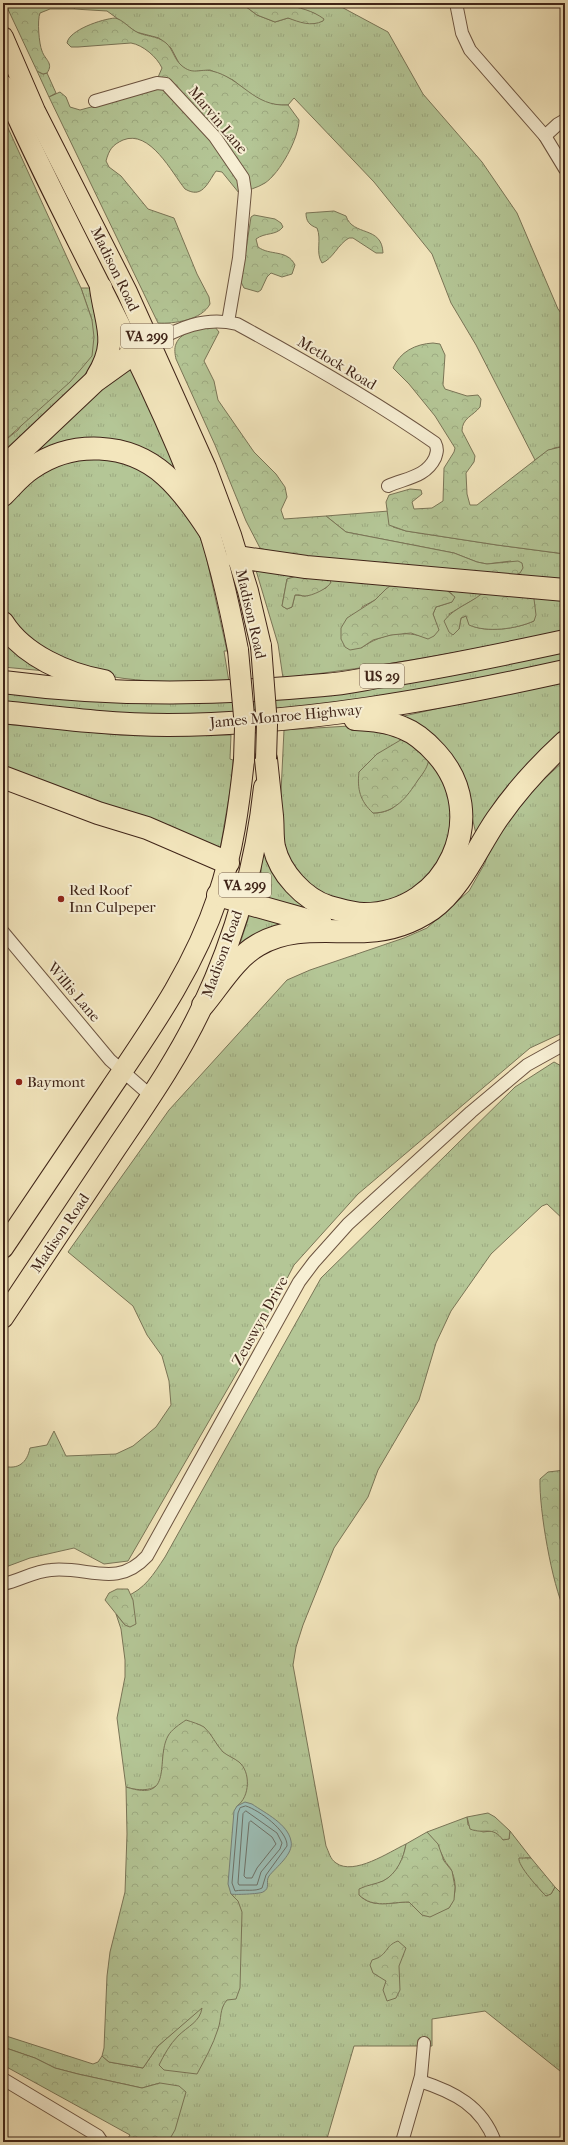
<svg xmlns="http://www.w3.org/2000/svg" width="568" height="2145" viewBox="0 0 568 2145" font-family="'IM FELL French Canon',serif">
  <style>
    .grass { fill: url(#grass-tufts); stroke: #7a7557 }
    .forest { fill: url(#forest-crowns); stroke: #7a7557 }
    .water { fill: #9cbeb6; stroke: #778077 }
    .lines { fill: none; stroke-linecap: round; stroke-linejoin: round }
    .shore { stroke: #6e7167; stroke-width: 1 }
    .street-casing { stroke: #6c5441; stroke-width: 14 }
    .primary-casing { stroke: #3f2418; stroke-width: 22 }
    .highway-casing { stroke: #3f2418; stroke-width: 24 }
    .street { stroke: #f7efd4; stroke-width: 12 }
    .primary { stroke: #f3e6bd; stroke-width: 20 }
    .highway { stroke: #f3e6bd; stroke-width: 22 }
    .primary-bridge-casing { stroke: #3f2418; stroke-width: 22; stroke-linecap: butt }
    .primary-bridge { stroke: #f3e6bd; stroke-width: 20 }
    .poi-dot { fill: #8f2418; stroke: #f7efd4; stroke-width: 1.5 }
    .labels { text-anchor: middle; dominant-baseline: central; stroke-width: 4; stroke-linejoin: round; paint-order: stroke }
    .shield { fill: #f7efd4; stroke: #766150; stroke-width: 1 }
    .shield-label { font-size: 14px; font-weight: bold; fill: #3f2418 }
    .street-label { font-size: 15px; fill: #3f2418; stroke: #f7efd4 }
    .poi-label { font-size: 15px; fill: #3f2418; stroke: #f7efd4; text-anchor: start }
  </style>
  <defs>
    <pattern id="grass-tufts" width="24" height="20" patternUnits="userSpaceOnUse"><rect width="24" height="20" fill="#b4c696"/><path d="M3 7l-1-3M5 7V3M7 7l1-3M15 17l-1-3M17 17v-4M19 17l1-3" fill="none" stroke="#9caa81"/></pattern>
    <pattern id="forest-crowns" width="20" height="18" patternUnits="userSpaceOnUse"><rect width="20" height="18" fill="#b4c696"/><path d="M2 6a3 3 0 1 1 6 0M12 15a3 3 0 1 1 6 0" fill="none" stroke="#9caa81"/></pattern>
  </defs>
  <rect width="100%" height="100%" fill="#f3e6bd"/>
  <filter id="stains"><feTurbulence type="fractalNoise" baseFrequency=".005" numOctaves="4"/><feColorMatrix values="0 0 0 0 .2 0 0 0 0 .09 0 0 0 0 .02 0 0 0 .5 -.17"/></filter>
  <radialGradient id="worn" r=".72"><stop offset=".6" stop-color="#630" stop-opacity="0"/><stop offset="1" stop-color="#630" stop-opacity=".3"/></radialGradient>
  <g class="grass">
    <path d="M 78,3 L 241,3 L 257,15 L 275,22 L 288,18 L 314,23 L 316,14 L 297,7 L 270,3 L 334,3 L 388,32 L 423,94 L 482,162 L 517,213 L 558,309 L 565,318 L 565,446 L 554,448 L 535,460 L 476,345 L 451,303 L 432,254 L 374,182 L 294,98 L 288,105 L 278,105 L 265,103 L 247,92 L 233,80 L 210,70 L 190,72 L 180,65 L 171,48 L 159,38 L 136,32 L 107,11 L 74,9 Z"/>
    <path d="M 37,71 L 43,74 L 47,73 L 56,93 L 49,97 Z"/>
    <path d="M 81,288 L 90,288 L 104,356 L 3,460 L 3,442 L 18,430 L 92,320 Z"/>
    <path d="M 127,367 L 133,370 L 184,478 L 144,455 L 32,460 L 62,421 Z"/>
    <path d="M 92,454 L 150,470 L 196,526 L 205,551 L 227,651 L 224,651 L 229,682 C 169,682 101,685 47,655 C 34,648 14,624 3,613 L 3,507 L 6,501 L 39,470 Z"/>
    <path d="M 389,511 L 393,527 L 406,531 L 497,545 L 565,554 L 565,584 L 466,571 L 513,576 L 511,561 L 487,564 L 477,562 L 454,553 L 346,532 L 326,516 Z"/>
    <path d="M 255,567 L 297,576 L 287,579 L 282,606 L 287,609 L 292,607 L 295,595 L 305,596 L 315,592 L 326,588 L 331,582 L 328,579 L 421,583 L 386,589 L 375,600 L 362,607 L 361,648 C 383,633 404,630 428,638 L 438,630 L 433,614 L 436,607 L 452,602 L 452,594 L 439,584 L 487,589 L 480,596 L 449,614 L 459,629 L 461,618 L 466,616 L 470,625 C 487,633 516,629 534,621 L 525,592 L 565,595 L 565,630 C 472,651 378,667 283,678 L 278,644 Z"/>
    <path d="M 3,631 L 67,673 L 3,667 Z"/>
    <path d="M 565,649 L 565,665 L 460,686 L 259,714 L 125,714 L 3,705 L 3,690 L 107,699 Z"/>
    <path d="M 565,680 L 565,738 L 476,834 L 467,795 L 402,720 L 404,716 Z"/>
    <path d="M 3,724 L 121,735 L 231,735 L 230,759 L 233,760 L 231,785 L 220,850 L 3,772 Z"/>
    <path d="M 349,726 L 415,740 L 377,754 L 359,772 L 373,813 C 380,813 385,812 391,809 C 401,803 428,770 429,758 L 456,803 L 443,864 L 397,901 L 355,904 L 326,896 L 309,884 L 296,870 L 282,844 L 280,813 L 284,730 Z"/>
    <path d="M 565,760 L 565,1037 L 560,1034 L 530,1048 L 358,1194 L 294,1265 L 249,1352 L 128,1561 L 104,1564 L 74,1548 L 30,1558 L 3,1568 L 3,1466 C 18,1470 27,1463 30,1448 L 47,1445 L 54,1431 L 66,1456 L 116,1454 L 133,1446 L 156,1427 L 171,1405 L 169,1381 L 162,1356 L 147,1335 L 133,1306 L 68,1252 L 169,1110 L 287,980 L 310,970 L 404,938 L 427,928 L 469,891 L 485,863 L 492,840 L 530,792 Z"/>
    <path d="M 261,846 L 310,909 L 252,898 L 261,878 Z"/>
    <path d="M 251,910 L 299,924 L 234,962 Z"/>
    <path d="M 554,1062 L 565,1068 L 565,1221 L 547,1204 L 542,1206 L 491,1254 L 451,1311 L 436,1343 L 419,1400 L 378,1470 L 368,1497 L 334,1548 L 303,1625 L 296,1647 L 293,1665 L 326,1846 C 329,1852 330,1859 336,1863 C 354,1876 389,1852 406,1844 C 404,1857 398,1873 385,1880 C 373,1887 368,1882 359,1895 C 373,1909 391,1902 409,1902 L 422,1915 L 449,1908 C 456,1897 457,1884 452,1872 C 451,1867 446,1864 444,1859 C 439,1848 435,1841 427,1832 L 467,1817 L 468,1825 L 483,1832 L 491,1831 L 498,1833 L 509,1839 L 510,1831 L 531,1858 L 525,1858 L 536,1883 L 542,1892 L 551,1894 L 555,1887 L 565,1897 L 565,2075 L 485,2011 L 432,2019 L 432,2046 L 354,2046 L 326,2142 L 126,2142 L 160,2083 L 142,2088 L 78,2074 L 55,2068 L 35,2058 L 3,2047 L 3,2035 L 93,2064 L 98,2062 L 102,2056 L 109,2062 L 143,2068 L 158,2046 L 195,2013 L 186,1721 C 177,1725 168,1740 164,1750 C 162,1758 163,1767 162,1775 C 160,1793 138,1791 126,1787 L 117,1718 L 125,1677 L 125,1660 L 121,1629 L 116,1614 L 125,1625 L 125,1597 C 145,1589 153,1575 165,1557 L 321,1278 L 515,1087 Z"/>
  </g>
  <g class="forest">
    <path d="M 5,3 L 78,3 L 74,9 L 50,9 L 40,13 C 37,20 39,44 42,51 C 45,60 54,63 47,73 L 43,74 L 37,71 Z"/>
    <path d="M 241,3 C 266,3 303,3 324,19 L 323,21 C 311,27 299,22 288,18 L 275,22 L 257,15 Z"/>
    <path d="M 115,18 C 123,20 127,26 135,31 C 144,37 157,35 166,43 C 173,49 174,59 181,65 C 193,76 200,68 212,71 C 242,78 253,107 288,105 L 299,120 C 299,138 280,173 265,183 C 257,188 248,190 239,193 L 222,172 L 216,171 C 207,184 202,199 185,189 C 172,173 150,129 123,140 C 112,145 109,150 106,161 L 109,167 L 121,176 L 148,209 L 174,218 L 197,274 L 209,297 L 210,304 C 202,320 174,324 158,323 L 49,97 L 60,92 L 66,97 L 70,107 L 80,110 L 147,92 L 153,89 L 162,68 C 157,57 143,45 131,43 L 78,47 L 71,47 L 67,43 C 69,30 102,19 115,18 Z"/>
    <path d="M 3,117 L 81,288 L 92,320 L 94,337 L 92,356 L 70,382 L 3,442 Z"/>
    <path d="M 334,211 L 346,216 C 353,237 382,225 383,253 L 376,253 L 353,238 L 349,238 C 338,244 333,259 322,263 C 315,252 322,240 317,228 C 309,225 306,221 306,213 Z"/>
    <path d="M 254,215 L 275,219 L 281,223 L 283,227 C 276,236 265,232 256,239 L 258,247 C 270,256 287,249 295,265 L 292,274 L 282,277 L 271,273 L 267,277 L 261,290 L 258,292 L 244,288 L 241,282 L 251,217 Z"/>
    <path d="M 215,327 L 219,332 L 204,361 L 214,381 L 218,400 L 254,452 L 276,474 L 285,487 L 287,497 L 281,510 L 284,519 L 326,516 L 346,532 L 454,553 L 477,562 L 487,564 L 518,561 L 522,563 L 523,568 L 520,573 L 513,576 L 485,572 L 286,557 L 260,548 L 246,521 L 215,445 L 176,359 C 175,355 174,348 176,344 C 181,330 204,328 215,327 Z"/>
    <path d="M 433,343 L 440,344 L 445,355 L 443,385 L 445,389 L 467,396 L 478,395 L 481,399 L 480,407 C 473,416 462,418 462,431 L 475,456 L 474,462 L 466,473 L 467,494 L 470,505 L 477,505 L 548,450 L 565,446 L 565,554 L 497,545 L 406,531 L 389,525 L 386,502 L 389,495 L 410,489 L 421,490 L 422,494 L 412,502 L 414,509 L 432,508 L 443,501 L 444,468 L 454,452 L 455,448 L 435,416 L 409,384 L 393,368 C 400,352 415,344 433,343 Z"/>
    <path d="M 297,576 L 328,579 L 331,582 C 329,588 312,596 305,596 C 301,596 299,594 295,595 L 292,607 L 287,609 L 282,606 L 287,579 Z"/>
    <path d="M 421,583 L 439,584 L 455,597 L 452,602 L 436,607 L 433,614 L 439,630 L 434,636 L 428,639 L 411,633 L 391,635 L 373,640 L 361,648 L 350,650 L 345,647 L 341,639 L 341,628 L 347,618 L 375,600 L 386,589 L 390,586 Z"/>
    <path d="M 487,589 L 525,592 L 534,599 L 536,615 L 534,621 C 516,629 487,633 469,625 L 466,616 L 461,618 L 459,629 L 453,635 L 449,632 L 444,621 C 454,607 475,602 487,589 Z"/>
    <path d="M 404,738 L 429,758 C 428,767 424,772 418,780 C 407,797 395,813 373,813 C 360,801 357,789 359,772 L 377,754 Z"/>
    <path d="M 565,1470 L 565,1611 C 552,1585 539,1509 540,1479 L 548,1472 Z"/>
    <path d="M 117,1589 L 128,1589 L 133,1600 L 136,1624 L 130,1627 L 125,1625 L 105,1600 L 109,1593 Z"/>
    <path d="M 186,1720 C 192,1722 199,1724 204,1727 C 212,1734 216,1745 223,1752 C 228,1756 234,1758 239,1762 C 251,1772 250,1797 237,1806 L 231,1894 L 238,1901 L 242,1912 L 240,1988 L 236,1999 L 227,2000 C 219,2009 222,2018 218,2029 C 213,2045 205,2059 197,2074 L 164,2070 L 159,2065 C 164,2055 170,2044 178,2036 C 188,2026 200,2022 202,2008 L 158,2046 L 143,2068 L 109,2062 L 102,2056 L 104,2048 L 107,1976 L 110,1952 L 125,1892 L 127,1834 L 126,1787 C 175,1803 155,1760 168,1736 C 171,1730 180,1724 186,1720 Z"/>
    <path d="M 488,1813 L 495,1817 L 510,1831 L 509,1839 L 503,1840 C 492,1825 485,1835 470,1829 L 467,1817 Z"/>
    <path d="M 427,1832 L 438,1844 L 444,1861 L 452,1871 L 455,1887 L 454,1900 L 449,1908 L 430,1917 L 422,1915 L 409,1902 C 390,1902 374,1909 359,1895 L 359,1889 C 367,1885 376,1884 383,1881 C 397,1874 404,1857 406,1844 Z"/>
    <path d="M 519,1858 L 531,1858 L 555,1887 L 551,1894 L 546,1896 C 540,1890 517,1865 519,1858 Z"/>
    <path d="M 398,1941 L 406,1948 L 399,1966 L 400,1990 L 396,1998 L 387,2001 L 383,1990 L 386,1981 L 373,1973 L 370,1965 L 372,1960 C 389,1955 384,1946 398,1941 Z"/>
    <path d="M 3,2047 L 35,2058 L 55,2068 L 78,2074 L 142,2088 L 160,2083 L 179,2086 L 186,2092 L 175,2130 L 168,2142 L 126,2142 L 130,2135 L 3,2065 Z"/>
  </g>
  <path class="water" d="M 245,1802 L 252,1804 C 265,1813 288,1824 291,1841 C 294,1854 276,1867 269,1876 C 265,1882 271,1888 263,1892 C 260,1894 233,1895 231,1894 L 228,1884 L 234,1811 L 237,1806 Z"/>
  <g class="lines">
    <g class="shore">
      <path d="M 246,1806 C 259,1810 288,1831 287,1846 L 266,1875 L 262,1888 C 255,1892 244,1889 235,1891 L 232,1883 L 238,1813 L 240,1808 Z"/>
      <path d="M 246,1811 L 277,1833 L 282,1843 L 280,1849 L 261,1872 L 257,1885 L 239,1885 L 238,1883 L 243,1814 Z"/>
      <path d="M 251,1821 L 272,1837 L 276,1844 L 257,1868 L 252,1878 L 246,1878 L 244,1876 L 249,1823 Z"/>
    </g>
    <defs>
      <g id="street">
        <path d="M 456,3 L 462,33 L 470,50 L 545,136 L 565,169"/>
        <path d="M 95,101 L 157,83 L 166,84 L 215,137 L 243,178 L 245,191 L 239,258 L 228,322"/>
        <path d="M 545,136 L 558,124 L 565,120"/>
        <path d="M 150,344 C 179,328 205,316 237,324 C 305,361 372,399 435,443 C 438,449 437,452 435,458 C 426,477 406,478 388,486"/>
        <path d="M 3,932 L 110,1060 L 151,1096"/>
        <path d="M 3,1584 C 19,1581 34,1571 51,1570 C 88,1566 117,1589 147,1556 L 299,1282 L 314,1262 L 348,1224 L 471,1112 L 527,1065 L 563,1045 L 565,1046"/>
        <path d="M 3,2079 L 98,2136 L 102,2142"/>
        <path d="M 420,2081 C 454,2092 482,2106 495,2142"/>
        <path d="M 402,2142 L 421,2076 L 424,2043"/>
      </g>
      <g id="primary">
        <path d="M 3,37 L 35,111 L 127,292 L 206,468 L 231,535 L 248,591 L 261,646"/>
        <path d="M 3,85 C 65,229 149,364 203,513 C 219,557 229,603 238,650"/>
        <path d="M 3,1248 C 39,1195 75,1141 111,1088 C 153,1026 194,968 218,896 C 233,852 239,806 244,760"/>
        <path d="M 3,1318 C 41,1261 79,1204 117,1147 C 148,1101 180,1055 203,1005 C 235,937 256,862 264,787"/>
      </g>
      <g id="highway">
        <path d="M 97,377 C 119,342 106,325 101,288"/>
        <path d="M 3,468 L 95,381 L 134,353"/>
        <path d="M 3,495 C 12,486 21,475 32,468 C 72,440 128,442 165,475 C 182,490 196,510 209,530"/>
        <path d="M 237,557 L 306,567 L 565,590"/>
        <path d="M 3,623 C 23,655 68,675 104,681"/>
        <path d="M 3,682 C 109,696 217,695 324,685 C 344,684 364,679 384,676 C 444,667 505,654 565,641"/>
        <path d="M 3,712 C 58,718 113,725 168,725 C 303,724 434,700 565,671"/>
        <path d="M 266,759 C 268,778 270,797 272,816 C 273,826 272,837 274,847 C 280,873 304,899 329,907 C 341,910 352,914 364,914 C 447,914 493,815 436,753 C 427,743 416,733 403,728 C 388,721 371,720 355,719"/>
        <path d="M 3,777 L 98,813 L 147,828 L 228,863"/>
        <path d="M 218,895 L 321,924"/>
        <path d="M 203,1005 C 219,986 235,958 258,945 C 292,925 329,933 367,931 C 390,930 413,922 432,909 C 462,887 477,848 497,819 C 517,790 540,765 565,742"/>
      </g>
    </defs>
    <use href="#street" class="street-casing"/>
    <use href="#primary" class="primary-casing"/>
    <use href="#highway" class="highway-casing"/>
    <use href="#street" class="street"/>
    <use href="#primary" class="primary"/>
    <use href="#highway" class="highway"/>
    <defs>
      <g id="primary-bridge">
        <path d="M 261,646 L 267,725 L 266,759"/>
        <path d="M 238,650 L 245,727 L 244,760"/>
      </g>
    </defs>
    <use href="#primary-bridge" class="primary-bridge-casing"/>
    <use href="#primary-bridge" class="primary-bridge"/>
  </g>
  <g class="poi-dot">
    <circle cx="61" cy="899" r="4"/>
    <circle cx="19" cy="1082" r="4"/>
  </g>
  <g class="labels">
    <g class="shield">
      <rect x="121" y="324" width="52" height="24" rx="3"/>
      <rect x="360" y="664" width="44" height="24" rx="3"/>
      <rect x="219" y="873" width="52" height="24" rx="3"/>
    </g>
    <g class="shield-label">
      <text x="147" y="336">VA 299</text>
      <text x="382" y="676">US 29</text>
      <text x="245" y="885">VA 299</text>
    </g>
    <g class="street-label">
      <text transform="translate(218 120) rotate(50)">Marvin Lane</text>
      <text transform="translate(115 269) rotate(64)">Madison Road</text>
      <text transform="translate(337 363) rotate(31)">Metlock Road</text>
      <text transform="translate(251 614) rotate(77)">Madison Road</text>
      <text transform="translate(286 716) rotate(-5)">James Monroe Highway</text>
      <text transform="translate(222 954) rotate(-70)">Madison Road</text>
      <text transform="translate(74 992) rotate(50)">Willis Lane</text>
      <text transform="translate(60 1233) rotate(-56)">Madison Road</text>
      <text transform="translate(260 1321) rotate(-61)">Zeuswyn Drive</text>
    </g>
    <g class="poi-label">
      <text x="69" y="890">Red Roof<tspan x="69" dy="17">Inn Culpeper</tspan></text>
      <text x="27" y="1082">Baymont</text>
    </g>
  </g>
  <rect width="568" height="2145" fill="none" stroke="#f3e6bd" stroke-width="16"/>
  <rect x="4" y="4" width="560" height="2137" fill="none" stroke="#3f2418" stroke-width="2"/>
  <rect x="8" y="8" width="552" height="2129" fill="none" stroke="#3f2418"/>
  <rect width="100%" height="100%" filter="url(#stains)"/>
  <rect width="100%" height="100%" fill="url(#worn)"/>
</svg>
